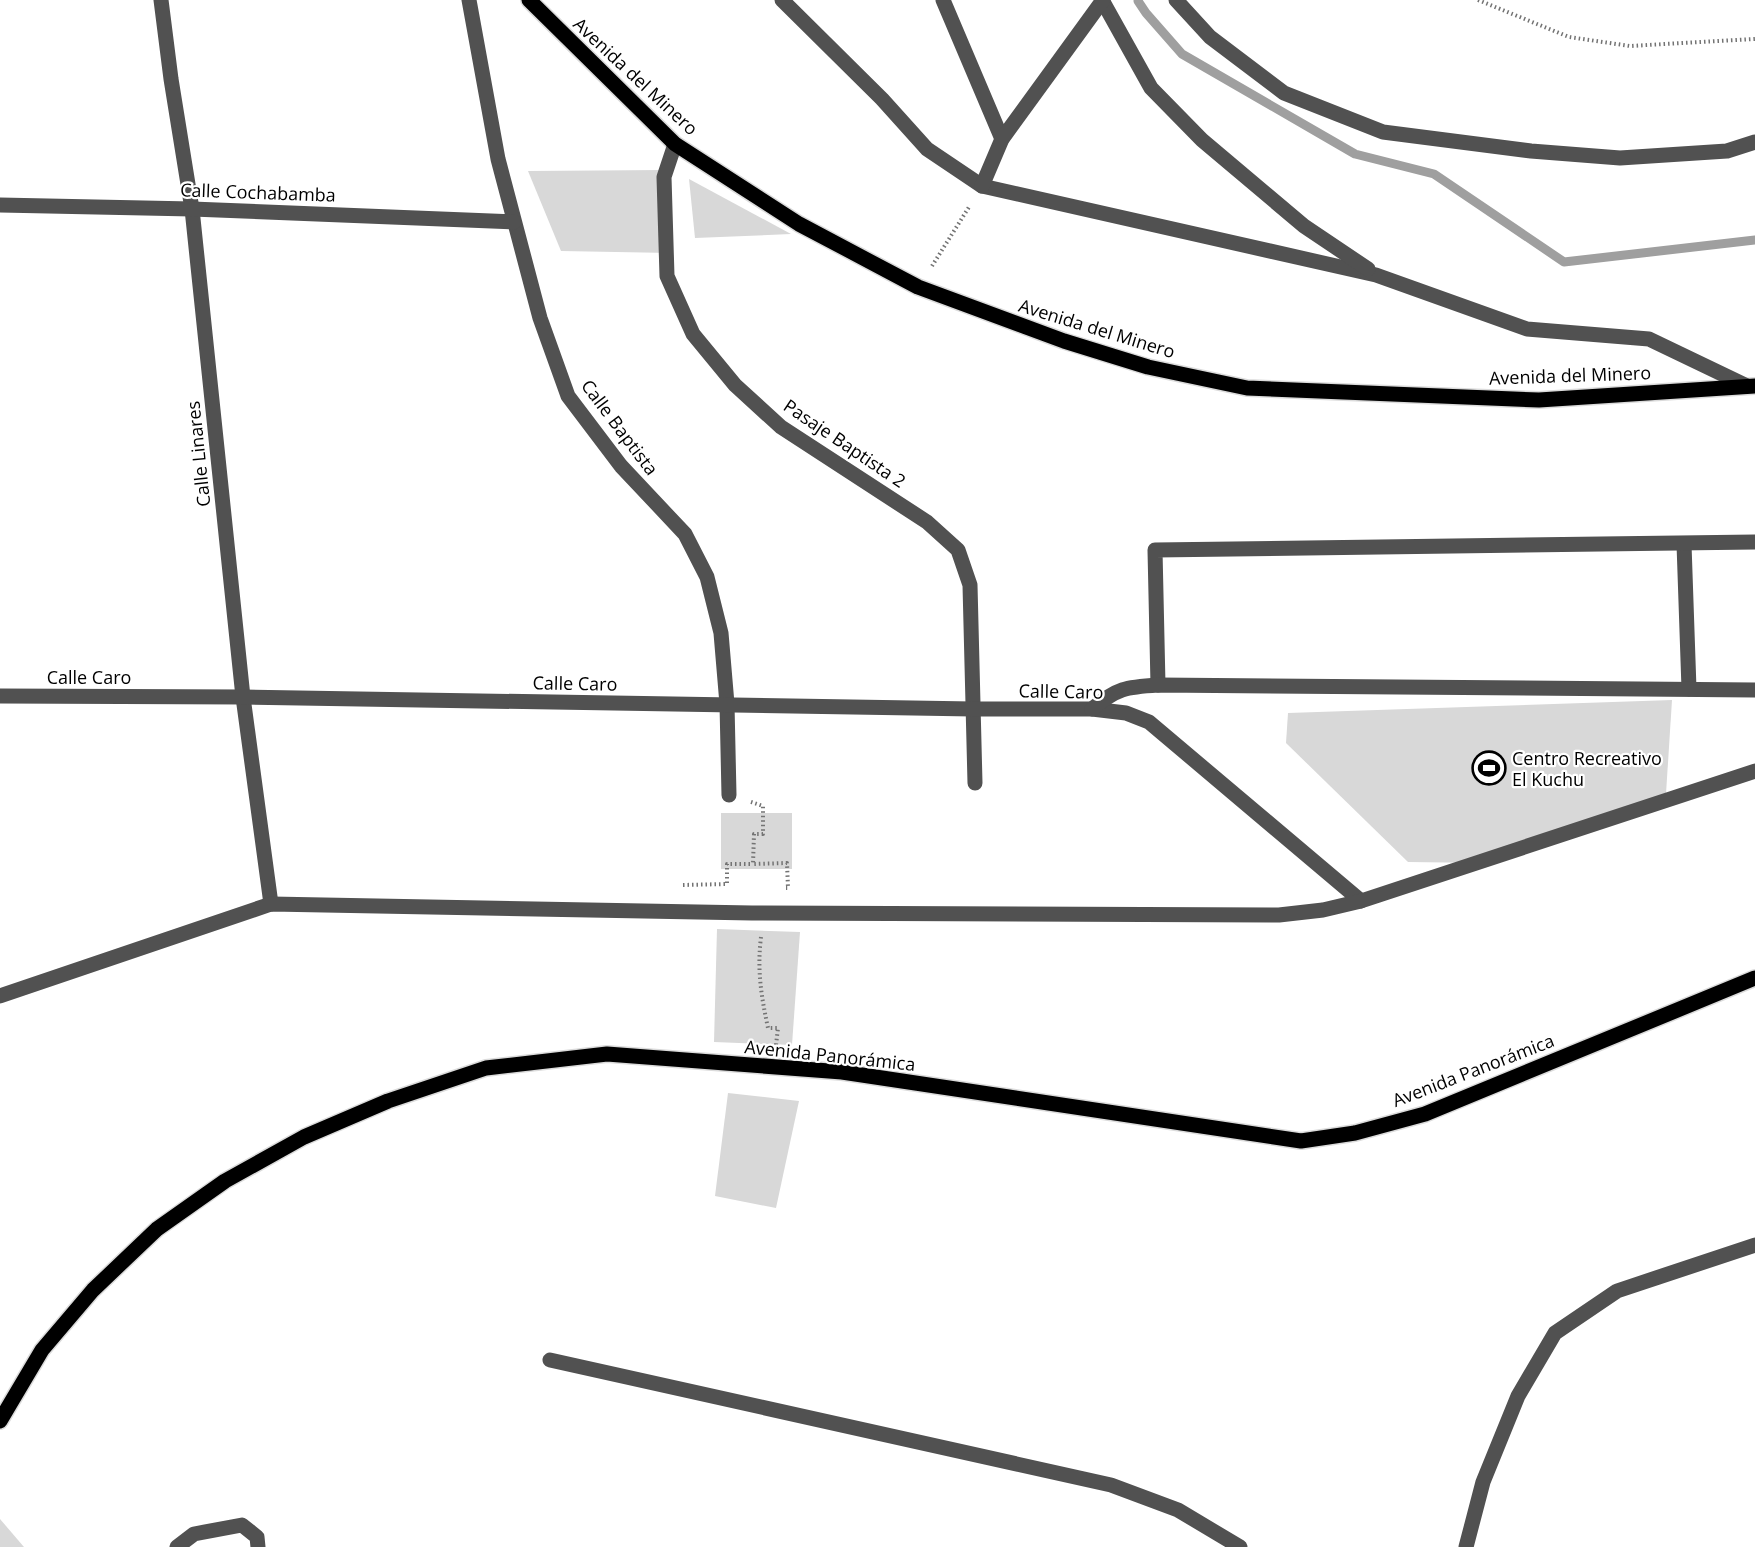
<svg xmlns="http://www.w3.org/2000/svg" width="1755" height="1547" viewBox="0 0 1755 1547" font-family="'Open Sans',sans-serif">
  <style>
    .green { fill: #d8d8d8 }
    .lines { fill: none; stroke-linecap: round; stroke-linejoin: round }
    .stream { stroke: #9f9f9f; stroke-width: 9 }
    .major-casing { stroke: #dbdbdb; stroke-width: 18 }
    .path { stroke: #737373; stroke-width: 4; stroke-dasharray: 1.5 3; stroke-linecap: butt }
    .minor { stroke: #515151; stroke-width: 15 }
    .major { stroke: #000; stroke-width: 15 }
    .labels { text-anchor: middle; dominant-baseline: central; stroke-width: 4.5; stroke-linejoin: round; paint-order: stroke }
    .street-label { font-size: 18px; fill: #000; stroke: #fff }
    .poi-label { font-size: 18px; fill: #000; stroke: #fff; text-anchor: start }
  </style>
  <rect width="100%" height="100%" fill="#fff"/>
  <g class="green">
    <path d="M 663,170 L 671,253 L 561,251 L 528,171 Z"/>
    <path d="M 689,179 L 791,234 L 695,238 Z"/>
    <path d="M 1672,700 L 1666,794 L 1485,863 L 1408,862 L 1286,743 L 1288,713 Z"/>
    <rect x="721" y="813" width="71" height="56"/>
    <path d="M 717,929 L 800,932 L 792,1045 L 714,1042 Z"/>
    <path d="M 728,1093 L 799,1101 L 776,1208 L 715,1196 Z"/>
    <path d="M 0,1519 L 24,1547 L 0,1547 Z"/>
  </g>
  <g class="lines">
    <path class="stream" d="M 1138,1 L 1146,13 L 1182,54 L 1355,154 L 1434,174 L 1564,262 L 1755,240"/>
    <defs>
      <g id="major">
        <path d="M 529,0 L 675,144 L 799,224 L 918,287 L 1064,341 L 1148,367 L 1247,388 L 1539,400 L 1755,386"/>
        <path d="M 0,1421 L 42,1350 L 93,1290 L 157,1229 L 225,1181 L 304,1137 L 388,1101 L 486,1068 L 607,1054 L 842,1072 L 1301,1141 L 1355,1133 L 1425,1114 L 1755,978"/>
      </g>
    </defs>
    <use href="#major" class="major-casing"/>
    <g class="path">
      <path d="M 1478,0 L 1569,37 L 1630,46 L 1755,39"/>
      <path d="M 932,266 L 969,207"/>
      <path d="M 751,802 L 763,806 L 763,834 L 754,834 L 753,864 L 787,863 L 788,888 L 786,888"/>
      <path d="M 683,885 L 727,884 L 727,864 L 753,864"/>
      <path d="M 761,937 C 757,970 761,995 768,1028 L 778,1028 L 776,1045"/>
    </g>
    <g class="minor">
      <path d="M 161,0 L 171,79 L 192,209 L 243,697 L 271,904"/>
      <path d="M 469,0 L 498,159 L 540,318 L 568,396 L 621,466 L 685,534 L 707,577 L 721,633 L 727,704 L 729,795"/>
      <path d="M 782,0 L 882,99 L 927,149 L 982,186 L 1376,275 L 1527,329 L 1649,339 L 1747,386"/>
      <path d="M 943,0 L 1002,139"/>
      <path d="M 1102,0 L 1151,88 L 1202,140 L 1304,226 L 1368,269"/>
      <path d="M 1176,0 L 1210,37 L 1284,93 L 1383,132 L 1531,151 L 1620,158 L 1727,151 L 1755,142"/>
      <path d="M 675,144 L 664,177 L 667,276 L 693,334 L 735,385 L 781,427 L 927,522 L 958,550 L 970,585 L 975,783"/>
      <path d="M 982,186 L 1002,139 L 1103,0"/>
      <path d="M 0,205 L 192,209 L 514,222"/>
      <path d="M 1684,544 L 1689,689"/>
      <path d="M 1158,685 L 1155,550 L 1755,542"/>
      <path d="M 0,696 L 243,697 L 973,709 L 1092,709 L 1126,713 L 1149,722 L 1361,901"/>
      <path d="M 1092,709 C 1117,688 1126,687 1158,685 L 1755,690"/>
      <path d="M 0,996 L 271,904 L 752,913 L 1279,915 L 1323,910 L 1361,901 L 1755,771"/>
      <path d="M 550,1360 L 1111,1485 L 1178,1510 L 1240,1547"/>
      <path d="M 177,1547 L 194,1534 L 242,1525 L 257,1537 L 258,1547"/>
      <path d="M 1466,1547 L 1483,1482 L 1518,1396 L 1555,1333 L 1617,1291 L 1755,1245"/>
    </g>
    <use href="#major" class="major"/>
  </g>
  <defs>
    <symbol id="stadium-ring" viewBox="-11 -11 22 22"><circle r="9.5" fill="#fff" stroke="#000" stroke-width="1.5"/><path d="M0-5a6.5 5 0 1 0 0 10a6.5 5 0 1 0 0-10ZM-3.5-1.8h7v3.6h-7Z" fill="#000"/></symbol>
  </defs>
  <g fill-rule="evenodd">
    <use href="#stadium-ring" x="1470" y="749" width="38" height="38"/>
  </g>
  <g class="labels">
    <g class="street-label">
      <text transform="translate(636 76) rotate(43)">Avenida del Minero</text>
      <text transform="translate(258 192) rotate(2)">Calle Cochabamba</text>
      <text transform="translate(1097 328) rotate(17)">Avenida del Minero</text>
      <text transform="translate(1570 375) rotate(-2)">Avenida del Minero</text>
      <text transform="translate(620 427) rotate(53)">Calle Baptista</text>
      <text transform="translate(845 443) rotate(34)">Pasaje Baptista 2</text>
      <text transform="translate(198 454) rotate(-96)">Calle Linares</text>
      <text x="89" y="677">Calle Caro</text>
      <text transform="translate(575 683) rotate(1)">Calle Caro</text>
      <text transform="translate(1061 691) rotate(1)">Calle Caro</text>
      <text transform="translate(830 1055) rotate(6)">Avenida Panorámica</text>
      <text transform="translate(1473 1070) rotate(-21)">Avenida Panorámica</text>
    </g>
    <g class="poi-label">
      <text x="1512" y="758">Centro Recreativo<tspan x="1512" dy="21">El Kuchu</tspan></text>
    </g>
  </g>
</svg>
